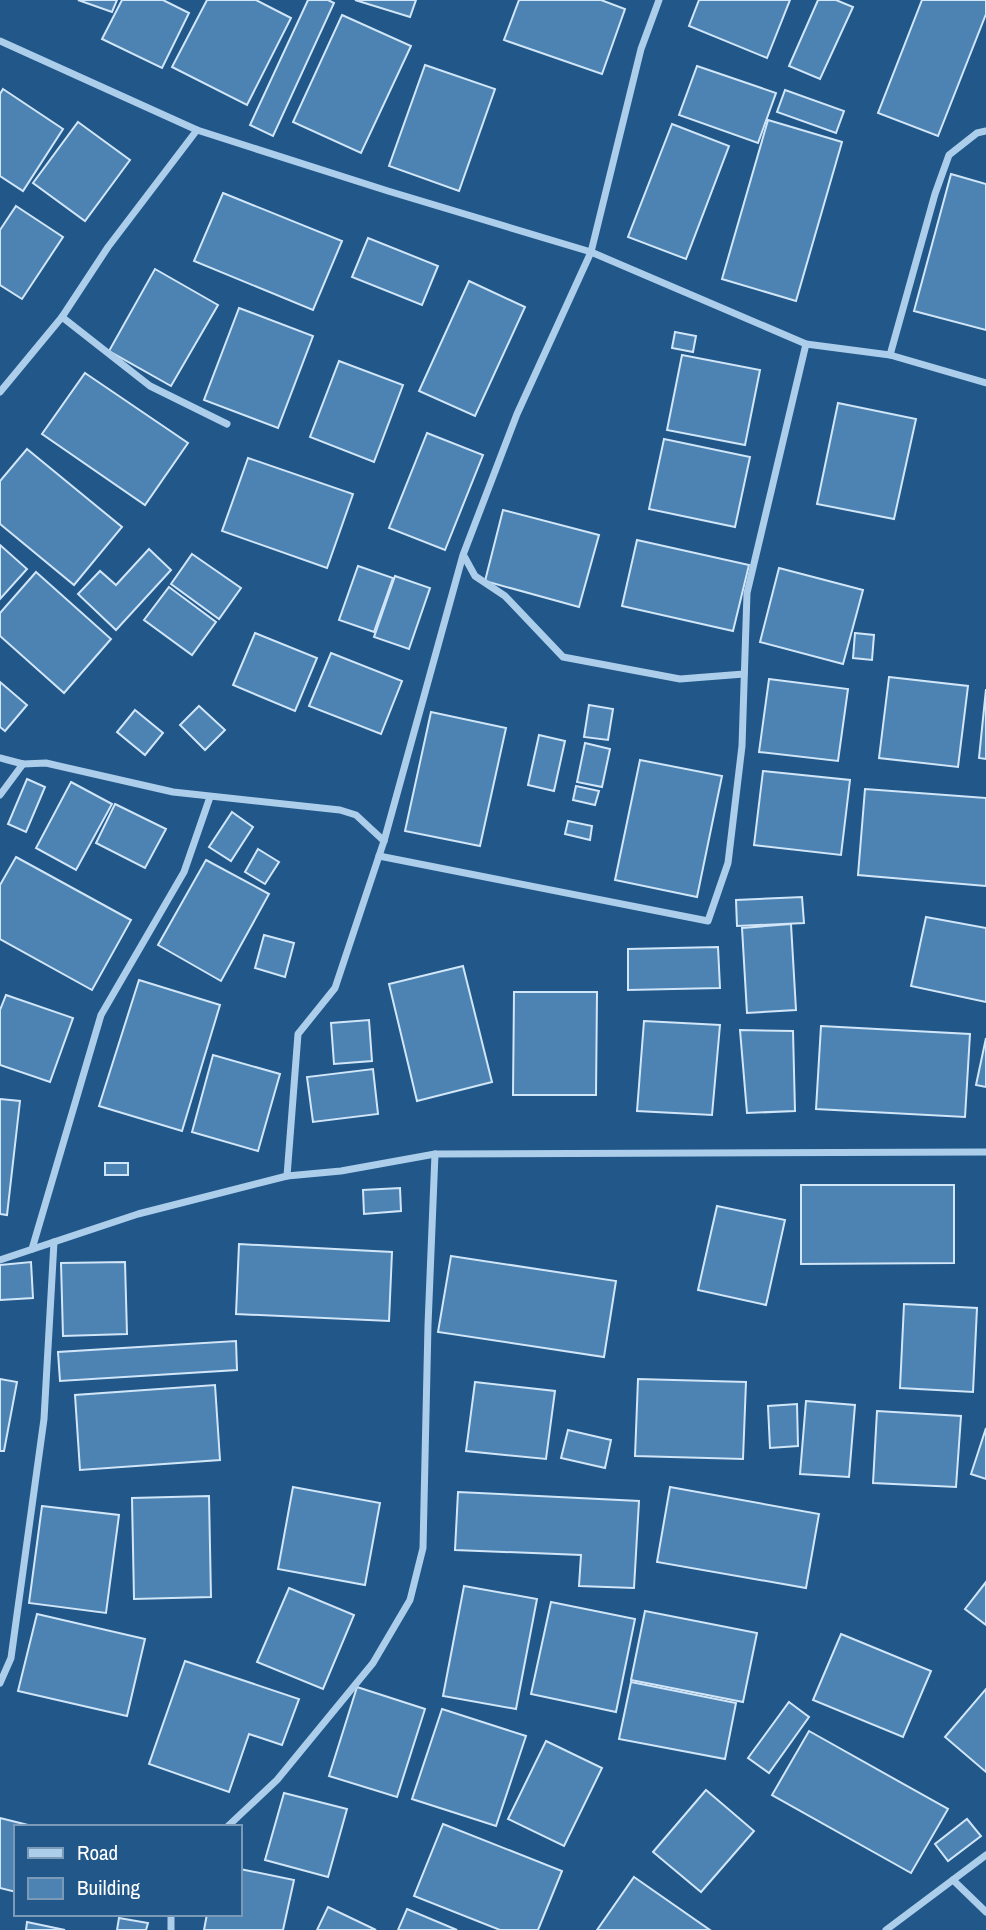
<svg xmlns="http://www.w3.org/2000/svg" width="986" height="1930" viewBox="0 0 986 1930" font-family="'Archivo Narrow',sans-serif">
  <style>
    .building { fill: #4d83b2; stroke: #d1e6f8; stroke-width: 2 }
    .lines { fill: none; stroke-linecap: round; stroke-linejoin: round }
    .street { stroke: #acceeb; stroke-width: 7 }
  </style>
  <rect width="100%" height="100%" fill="#215789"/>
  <g class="building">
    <path d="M 78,0 L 117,0 L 112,12 Z"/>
    <path d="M 122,0 L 163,0 L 189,13 L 162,68 L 102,39 Z"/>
    <path d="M 207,0 L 256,0 L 291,18 L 247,105 L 172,67 Z"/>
    <path d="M 308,0 L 328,0 L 334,3 L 273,136 L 250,125 Z"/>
    <path d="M 355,0 L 416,0 L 410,17 Z"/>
    <path d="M 519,0 L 601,0 L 625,9 L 602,74 L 504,40 Z"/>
    <path d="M 699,0 L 790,0 L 767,58 L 689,26 Z"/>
    <path d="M 818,0 L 836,0 L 853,7 L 820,79 L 789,66 Z"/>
    <path d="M 922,0 L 986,0 L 986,14 L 938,136 L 878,113 Z"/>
    <path d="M 342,15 L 411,46 L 361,153 L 293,122 Z"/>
    <path d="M 425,65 L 495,89 L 459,191 L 389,166 Z"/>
    <path d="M 697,66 L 776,93 L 758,143 L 679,115 Z"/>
    <path d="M 3,89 L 63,129 L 23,191 L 0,176 L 0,94 Z"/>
    <path d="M 785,90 L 844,111 L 836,133 L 777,112 Z"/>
    <path d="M 768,120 L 842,142 L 796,301 L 722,279 Z"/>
    <path d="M 78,122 L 130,160 L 85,221 L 33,183 Z"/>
    <path d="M 672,124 L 729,146 L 686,259 L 628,237 Z"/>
    <path d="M 951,174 L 986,184 L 986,330 L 914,311 Z"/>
    <path d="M 223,193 L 342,241 L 313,310 L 194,261 Z"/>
    <path d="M 16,206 L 63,237 L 22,299 L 0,285 L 0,230 Z"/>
    <path d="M 368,238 L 438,266 L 422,305 L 352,277 Z"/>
    <path d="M 155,269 L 218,305 L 171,386 L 109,351 Z"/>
    <path d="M 469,281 L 525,307 L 475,416 L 419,391 Z"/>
    <path d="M 239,308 L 313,336 L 278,428 L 204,400 Z"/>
    <path d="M 675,332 L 696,336 L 693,352 L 672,348 Z"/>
    <path d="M 682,355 L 760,370 L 745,445 L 667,430 Z"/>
    <path d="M 339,361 L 403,385 L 374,462 L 310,437 Z"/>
    <path d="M 85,373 L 188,443 L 145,505 L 42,434 Z"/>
    <path d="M 838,403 L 916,419 L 894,519 L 817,504 Z"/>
    <path d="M 427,433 L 483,455 L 445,550 L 389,528 Z"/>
    <path d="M 664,439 L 750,457 L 735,527 L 649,509 Z"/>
    <path d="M 27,449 L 122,527 L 74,585 L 0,524 L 0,481 Z"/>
    <path d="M 248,458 L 353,494 L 327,568 L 222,531 Z"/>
    <path d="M 503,510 L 599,535 L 579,607 L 485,581 Z"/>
    <path d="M 637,540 L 749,565 L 733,631 L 622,606 Z"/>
    <path d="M 0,545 L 27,569 L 0,599 Z"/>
    <path d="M 149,549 L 171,570 L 116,630 L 78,594 L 100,571 L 116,585 Z"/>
    <path d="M 192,554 L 241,588 L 219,619 L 171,584 Z"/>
    <path d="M 358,566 L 393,578 L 374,632 L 339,620 Z"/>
    <path d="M 779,568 L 863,590 L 843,664 L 760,642 Z"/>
    <path d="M 36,572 L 111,639 L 64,693 L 0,636 L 0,613 Z"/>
    <path d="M 395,576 L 430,588 L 409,649 L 374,637 Z"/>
    <path d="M 169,587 L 216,622 L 192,655 L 144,620 Z"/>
    <path d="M 255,633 L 317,658 L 295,711 L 233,685 Z"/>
    <path d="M 855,633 L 874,635 L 872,660 L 853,658 Z"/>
    <path d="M 331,653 L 402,681 L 381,734 L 309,706 Z"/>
    <path d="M 889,677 L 968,686 L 958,767 L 879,758 Z"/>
    <path d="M 769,679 L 848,689 L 838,761 L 759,752 Z"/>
    <path d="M 0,682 L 27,705 L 5,731 L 0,727 Z"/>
    <path d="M 986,689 L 986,759 L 979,758 Z"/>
    <path d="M 589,705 L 613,709 L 608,740 L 584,737 Z"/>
    <path d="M 199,706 L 225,730 L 205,750 L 180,725 Z"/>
    <path d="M 135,710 L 163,733 L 145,755 L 117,732 Z"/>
    <path d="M 431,712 L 506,728 L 480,846 L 405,831 Z"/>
    <path d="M 539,735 L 565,741 L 554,791 L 528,785 Z"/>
    <path d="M 585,743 L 610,749 L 602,787 L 577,782 Z"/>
    <path d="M 640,760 L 722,776 L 697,897 L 615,880 Z"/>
    <path d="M 763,771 L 850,780 L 841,855 L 754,845 Z"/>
    <path d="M 27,779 L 45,787 L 26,832 L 8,824 Z"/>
    <path d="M 71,782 L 112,804 L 76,870 L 36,848 Z"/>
    <path d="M 576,786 L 599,791 L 595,805 L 573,800 Z"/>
    <path d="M 865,789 L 986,798 L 986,886 L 858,875 Z"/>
    <path d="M 115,804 L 166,829 L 145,868 L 96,843 Z"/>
    <path d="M 232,812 L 253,827 L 231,861 L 209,847 Z"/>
    <path d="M 568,821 L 592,826 L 590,840 L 565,834 Z"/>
    <path d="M 258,849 L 279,862 L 265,884 L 245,872 Z"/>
    <path d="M 16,857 L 131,920 L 92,990 L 0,939 L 0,885 Z"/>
    <path d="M 206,860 L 269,894 L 221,981 L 158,945 Z"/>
    <path d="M 802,897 L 804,923 L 737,926 L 736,900 Z"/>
    <path d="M 926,917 L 986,928 L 986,1002 L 911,986 Z"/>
    <path d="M 791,924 L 796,1010 L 747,1013 L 742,928 Z"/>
    <path d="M 264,935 L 294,943 L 285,977 L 255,968 Z"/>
    <path d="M 718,947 L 720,988 L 628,990 L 628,949 Z"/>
    <path d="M 463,966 L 492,1082 L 417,1101 L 389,984 Z"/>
    <path d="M 139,980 L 220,1005 L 182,1131 L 99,1106 Z"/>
    <path d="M 514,992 L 597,992 L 596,1095 L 513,1095 Z"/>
    <path d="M 6,995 L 73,1018 L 50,1082 L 0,1065 L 0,1010 Z"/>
    <path d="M 369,1020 L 372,1061 L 334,1064 L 331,1023 Z"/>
    <path d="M 644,1021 L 720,1025 L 712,1115 L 637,1111 Z"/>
    <path d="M 821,1026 L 970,1034 L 965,1117 L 816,1109 Z"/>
    <path d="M 740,1030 L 793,1031 L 795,1111 L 747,1113 Z"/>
    <path d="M 986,1038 L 986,1087 L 976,1085 Z"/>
    <path d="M 213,1055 L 280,1074 L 258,1151 L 192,1132 Z"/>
    <path d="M 373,1069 L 378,1114 L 313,1122 L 307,1077 Z"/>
    <path d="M 0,1099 L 20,1101 L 7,1215 L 0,1214 Z"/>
    <rect x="105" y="1163" width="23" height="12"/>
    <path d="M 801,1185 L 954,1185 L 954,1263 L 801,1264 Z"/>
    <path d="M 400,1188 L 401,1211 L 364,1214 L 363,1190 Z"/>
    <path d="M 717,1206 L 785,1220 L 766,1305 L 698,1290 Z"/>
    <path d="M 239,1244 L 392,1252 L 389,1321 L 236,1314 Z"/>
    <path d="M 451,1256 L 616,1281 L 604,1357 L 438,1332 Z"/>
    <path d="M 31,1262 L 33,1298 L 0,1300 L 0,1265 Z"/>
    <path d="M 125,1262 L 127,1334 L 63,1336 L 61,1263 Z"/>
    <path d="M 904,1304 L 977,1308 L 973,1392 L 900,1388 Z"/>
    <path d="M 236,1341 L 237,1370 L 60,1381 L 58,1352 Z"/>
    <path d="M 0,1379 L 17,1382 L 4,1451 L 0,1451 Z"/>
    <path d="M 638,1379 L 746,1382 L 743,1459 L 635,1456 Z"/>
    <path d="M 475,1382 L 555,1391 L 546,1459 L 466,1451 Z"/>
    <path d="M 215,1385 L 220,1460 L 80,1470 L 75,1395 Z"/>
    <path d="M 806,1401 L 855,1405 L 849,1477 L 800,1474 Z"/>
    <path d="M 797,1404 L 798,1446 L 770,1448 L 768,1406 Z"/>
    <path d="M 877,1411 L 961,1416 L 956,1487 L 873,1483 Z"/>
    <path d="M 986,1428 L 986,1479 L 971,1474 Z"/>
    <path d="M 568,1430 L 611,1440 L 605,1468 L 561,1458 Z"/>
    <path d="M 293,1487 L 380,1503 L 365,1585 L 278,1569 Z"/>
    <path d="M 670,1487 L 819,1514 L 806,1588 L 657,1562 Z"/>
    <path d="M 458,1492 L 639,1501 L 634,1588 L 579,1586 L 581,1555 L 455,1550 Z"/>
    <path d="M 209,1496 L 211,1597 L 134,1599 L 132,1498 Z"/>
    <path d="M 42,1506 L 119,1515 L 106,1613 L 29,1603 Z"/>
    <path d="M 986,1582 L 986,1625 L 965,1609 Z"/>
    <path d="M 464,1586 L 537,1599 L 516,1709 L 443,1696 Z"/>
    <path d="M 289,1588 L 354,1615 L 323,1689 L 257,1662 Z"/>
    <path d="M 551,1602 L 635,1619 L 616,1712 L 531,1694 Z"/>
    <path d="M 645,1611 L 757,1633 L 743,1702 L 631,1680 Z"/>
    <path d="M 37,1614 L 145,1639 L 127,1716 L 18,1691 Z"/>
    <path d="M 841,1634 L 931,1671 L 903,1737 L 813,1700 Z"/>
    <path d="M 185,1661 L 299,1699 L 282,1745 L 249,1734 L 229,1792 L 149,1764 Z"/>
    <path d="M 631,1682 L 736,1703 L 725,1759 L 619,1739 Z"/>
    <path d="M 357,1687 L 425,1709 L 397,1797 L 329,1776 Z"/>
    <path d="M 986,1689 L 986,1772 L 945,1737 Z"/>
    <path d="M 789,1702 L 809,1717 L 769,1773 L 748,1758 Z"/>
    <path d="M 442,1709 L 526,1736 L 496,1826 L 412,1799 Z"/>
    <path d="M 809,1731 L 948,1809 L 911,1873 L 772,1795 Z"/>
    <path d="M 546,1741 L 602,1768 L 564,1846 L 508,1819 Z"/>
    <path d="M 706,1790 L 754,1831 L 701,1892 L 653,1852 Z"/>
    <path d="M 284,1793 L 347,1809 L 328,1877 L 265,1860 Z"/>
    <path d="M 0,1818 L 36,1827 L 16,1827 L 16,1892 L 0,1888 Z"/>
    <path d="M 967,1819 L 981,1836 L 948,1861 L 935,1844 Z"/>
    <path d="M 443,1824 L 562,1871 L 538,1930 L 500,1930 L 414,1896 Z"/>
    <path d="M 240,1869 L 294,1880 L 283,1930 L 204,1930 L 207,1914 L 240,1914 Z"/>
    <path d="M 634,1877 L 710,1930 L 597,1930 Z"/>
    <path d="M 328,1907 L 376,1930 L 317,1930 Z"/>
    <path d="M 407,1909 L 457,1930 L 398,1930 Z"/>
    <path d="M 119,1918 L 148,1923 L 146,1930 L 117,1930 Z"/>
    <path d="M 27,1922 L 65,1930 L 26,1930 Z"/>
  </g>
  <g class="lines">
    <g class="street">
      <path d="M 0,41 L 197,130 L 388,191 L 591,252 L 806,344 L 890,355 L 986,383"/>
      <path d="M 62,317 L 150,386 L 227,424"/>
      <path d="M 890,355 L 935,194 L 949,155 L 977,133 L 986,131"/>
      <path d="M 0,392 L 62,317 L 108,247 L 197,130"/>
      <path d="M 464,556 L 475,576 L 505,596 L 563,657 L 680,679 L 744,674"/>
      <path d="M 0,758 L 23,764 L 46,763 L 173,792 L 340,810 L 356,815 L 384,841"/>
      <path d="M 0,795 L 23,764"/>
      <path d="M 379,856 L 708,921 L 728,863 L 742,746 L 747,593 L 806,344"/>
      <path d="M 287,1176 L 298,1034 L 335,988 L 384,841 L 463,555 L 517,414 L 591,252 L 641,49 L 659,0"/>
      <path d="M 32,1249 L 101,1015 L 184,872 L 210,797"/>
      <path d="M 0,1260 L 138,1214 L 287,1176 L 341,1171 L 435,1154 L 986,1152"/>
      <path d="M 0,1683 L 11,1658 L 44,1419 L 54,1242"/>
      <path d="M 227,1827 L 277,1780 L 373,1663 L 410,1600 L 423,1548 L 428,1325 L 435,1154"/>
      <path d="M 953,1880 L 986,1912"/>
      <path d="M 171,1930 L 171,1914"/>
      <path d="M 886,1930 L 986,1855"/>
    </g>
  </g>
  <rect x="14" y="1825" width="228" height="91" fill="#215789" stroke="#7a9ab8" stroke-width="2"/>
  <rect x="28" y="1848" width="35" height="10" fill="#acceeb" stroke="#7a9ab8" stroke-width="2"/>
  <text x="77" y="1860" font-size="21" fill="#ffffff">Road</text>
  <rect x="28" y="1878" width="35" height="21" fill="#4d83b2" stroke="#7a9ab8" stroke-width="2"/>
  <text x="77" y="1895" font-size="21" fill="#ffffff">Building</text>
</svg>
